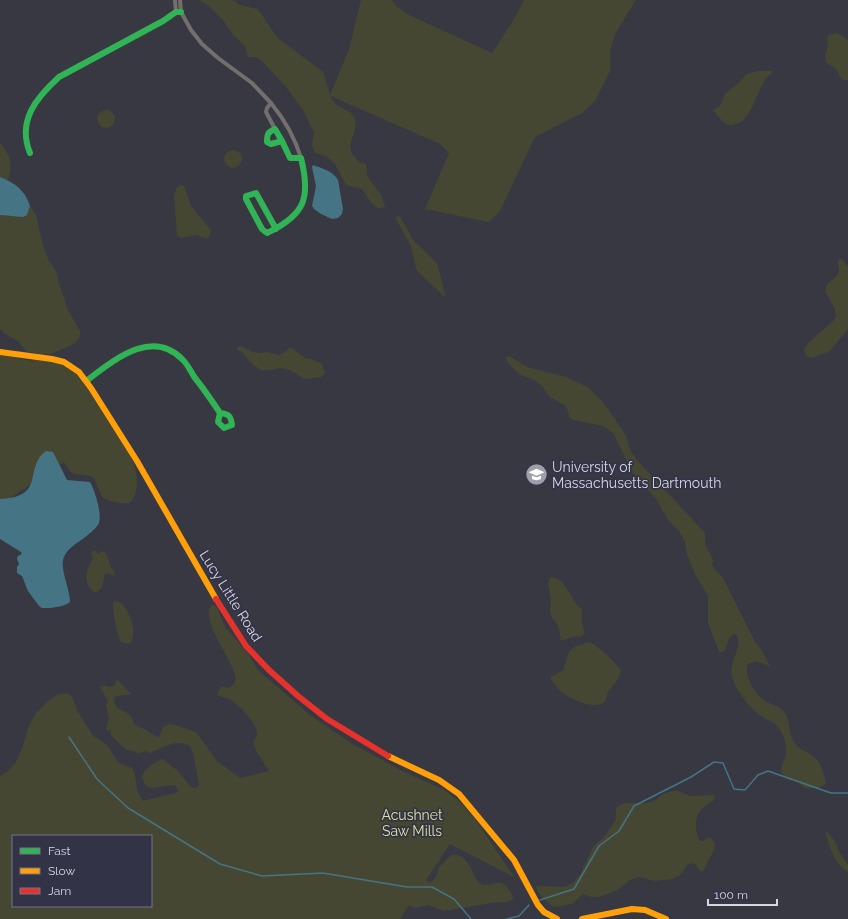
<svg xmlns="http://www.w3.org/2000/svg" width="848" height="919" viewBox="0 0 848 919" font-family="Raleway,sans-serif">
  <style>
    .green { fill: #454733; fill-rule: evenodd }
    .water { fill: #457485 }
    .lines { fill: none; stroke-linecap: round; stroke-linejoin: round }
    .stream { stroke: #457485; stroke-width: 1.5 }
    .street { stroke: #736f6c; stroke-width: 4 }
    .fast { stroke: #30b455; stroke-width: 6 }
    .slow { stroke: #ff9f0a; stroke-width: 6 }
    .jam { stroke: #e5322d; stroke-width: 6 }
    .labels { text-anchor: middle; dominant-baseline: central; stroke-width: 3.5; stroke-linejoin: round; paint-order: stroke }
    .poi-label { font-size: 14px; fill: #d6d6e3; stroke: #333348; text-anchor: start }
    .street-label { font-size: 14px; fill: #d6d6e3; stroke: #333348 }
    .park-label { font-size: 14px; fill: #dbe099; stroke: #333348 }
  </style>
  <rect width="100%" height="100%" fill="#383843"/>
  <g class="green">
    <path d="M 199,0 L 230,0 L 235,1 L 240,5 L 257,9 L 262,15 L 272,30 L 279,39 L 323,72 L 325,77 L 330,95 L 349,49 L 361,0 L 392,0 L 396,6 L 409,15 L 492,53 L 513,21 L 524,0 L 636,0 L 616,32 L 610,51 L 610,71 L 595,101 L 582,113 L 535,137 L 500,211 L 489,222 L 425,209 L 449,153 L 440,144 L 331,96 C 334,110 351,107 355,119 C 358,131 348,142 351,150 C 352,156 357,159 360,163 L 366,164 L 367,176 L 381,195 L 385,207 C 373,212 368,196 362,189 L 346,185 L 335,164 L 326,156 L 315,153 L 312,145 L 314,133 L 303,110 L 286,87 L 261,60 L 256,57 L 248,57 L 245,46 L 234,36 L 222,19 L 209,6 Z"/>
    <path d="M 837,33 L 839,34 L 848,40 L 848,80 L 843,80 L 840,77 L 837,70 L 826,62 L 825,56 L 828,46 L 827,38 L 829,35 Z"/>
    <path d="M 758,71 L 774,71 C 771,74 767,77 765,80 C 754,95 752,126 728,125 L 723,122 L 713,110 L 720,106 L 725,94 L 740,82 L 746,74 Z"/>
    <circle cx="106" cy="119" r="9"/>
    <path d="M 0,143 C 11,156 13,164 8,180 L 0,177 Z"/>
    <circle cx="233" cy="159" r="9"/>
    <path d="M 179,185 L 184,186 L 191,206 L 210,229 L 211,232 L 209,237 L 208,239 L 196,235 L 181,238 L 177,235 L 174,196 L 176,189 Z"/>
    <path d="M 30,206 L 36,215 L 43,246 L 49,261 L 56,271 L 59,284 L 68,310 L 80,331 L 80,334 L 79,338 L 75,343 L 65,348 L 51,354 L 41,354 L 26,351 L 18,341 L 5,334 L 0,329 L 0,215 L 7,216 L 27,215 Z"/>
    <path d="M 397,216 L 400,217 L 414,241 L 437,263 L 446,298 L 418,272 L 416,268 L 411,246 L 396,219 Z"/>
    <path d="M 839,259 L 842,259 L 848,267 L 848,329 L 830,351 L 812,358 L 807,357 L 804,350 C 809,338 828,329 836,317 L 835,309 L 825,291 L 827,284 C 831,280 840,277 839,269 C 838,264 837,263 839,259 Z"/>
    <path d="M 242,346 L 253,352 L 260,353 L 267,352 L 278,355 L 284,353 L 289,348 L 292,348 L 307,359 L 311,359 L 322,364 L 325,374 L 321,377 L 304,379 L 292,371 L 281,368 L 270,370 L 261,370 L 252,364 L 242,352 L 237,350 L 238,347 Z"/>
    <path d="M 0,354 L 32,361 L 33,359 C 50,360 63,359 76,371 C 83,377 91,394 97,402 C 112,425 154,476 130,503 C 122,504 109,502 102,497 L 94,478 C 80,470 74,482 64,462 L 0,505 Z"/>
    <path d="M 509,356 L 527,367 L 566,377 L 588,387 L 603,402 L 619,425 L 626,436 L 631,452 L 636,459 L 705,533 L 705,544 L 713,560 L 712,566 L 723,578 L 755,642 L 761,649 L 770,666 L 755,661 L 748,664 C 743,675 755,694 765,701 C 772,706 780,705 785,713 C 791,722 788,734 794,742 C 799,750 807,751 813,756 C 821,762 824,774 826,783 L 819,788 L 805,788 C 802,786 799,782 795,781 C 792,780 789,781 786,778 C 775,770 787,761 786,750 C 786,744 784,735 780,730 C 774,720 769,722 761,716 C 749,708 736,690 732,677 C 728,661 743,649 737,635 L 735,634 C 727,636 728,644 725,651 L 720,652 L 719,651 L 708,623 L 708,596 L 695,574 L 687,554 L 685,542 L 679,531 L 668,520 L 656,499 L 633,473 L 613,433 L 603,426 L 573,420 L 570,418 L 566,406 L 550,397 L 542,386 L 534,380 L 521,375 L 509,364 L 505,357 Z"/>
    <path d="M 94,551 L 96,551 L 98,554 L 103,551 C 109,556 108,559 110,565 C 111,568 114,571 115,574 L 114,576 L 108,573 L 105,574 C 103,581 104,589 96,593 C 83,587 85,569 93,559 L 91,553 Z"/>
    <path d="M 550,577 C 563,577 569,593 575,602 C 577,606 580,607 582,609 L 582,623 L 585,633 L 580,637 L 575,636 L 561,641 L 559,629 L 557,624 L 552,618 L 550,611 L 551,599 L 548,583 Z"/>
    <path d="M 115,601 C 129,601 139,637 129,644 L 121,642 C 116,630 113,615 113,603 Z"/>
    <path d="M 212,604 L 217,607 L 222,620 L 226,628 L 249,655 L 258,670 L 310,715 L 351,743 L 404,772 L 443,789 L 461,803 L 475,819 L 514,877 L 450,844 L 426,880 L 430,883 L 436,877 L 439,867 L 451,855 C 469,852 471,875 480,884 C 497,889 499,872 513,896 L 512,900 L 507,902 L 491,903 L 444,911 L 428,905 L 414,908 L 409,905 L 400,919 L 0,919 L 0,777 L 9,770 L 16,762 L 23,746 L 29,726 L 36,713 L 48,701 L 57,695 L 67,693 L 73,698 L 77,710 L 93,736 L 106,744 L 119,763 L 132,768 L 135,775 L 137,790 L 143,801 L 179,792 L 175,785 L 151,788 L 146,786 C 145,784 142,779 142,777 C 143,769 156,761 162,759 L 177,770 L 190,786 L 194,788 L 198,787 L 199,785 C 196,773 196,758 190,746 C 177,738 162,748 150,753 L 145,751 L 138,754 C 132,749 131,752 126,749 C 121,746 116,740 111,735 L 111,731 L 107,730 L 106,728 L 109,718 L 106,705 L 108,701 L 100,687 C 104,684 109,688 114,686 L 116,681 L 118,680 L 131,694 C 126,696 121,694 115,697 L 114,702 L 117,708 L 126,712 L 131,716 L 134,724 L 148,731 L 153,735 L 159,737 L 163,727 L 169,724 L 175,725 L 196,732 L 217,761 L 240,778 L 269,771 L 256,751 L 253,742 C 254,740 257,737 257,734 C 258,724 239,705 231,700 C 226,697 221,698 217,694 L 221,687 L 224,687 L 228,688 C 231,687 234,685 235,682 C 241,668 197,622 212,604 ZM 13,836 L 151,836 L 151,906 L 13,906 Z"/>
    <path d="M 589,642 C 596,644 617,664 621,670 C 620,680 613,684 608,692 C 607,694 607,698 605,701 C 597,712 567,698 559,690 C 556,687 555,683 551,680 L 551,677 L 563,670 C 571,650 565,649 589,642 Z"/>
    <path d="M 673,791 L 678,791 L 690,796 L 715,795 L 714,800 C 711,803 708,803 705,806 C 694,813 694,830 700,841 L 703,841 L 710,837 L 715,843 L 714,850 L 703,871 L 700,871 L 695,864 L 691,863 L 687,865 L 680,875 L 672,879 L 655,881 L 639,877 L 630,880 L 618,890 L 599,897 L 591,897 L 583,894 L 572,904 L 556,907 L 552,906 L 542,897 L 538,892 L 536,886 L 564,887 L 573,883 L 581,873 L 593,847 L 604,837 L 616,820 L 616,809 L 618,806 L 626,803 L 647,803 L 656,800 L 661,795 Z"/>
    <path d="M 827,832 L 834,840 L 840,853 L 848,865 L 848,872 C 835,864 829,848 826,833 Z"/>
  </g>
  <g class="water">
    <path d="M 313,165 C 321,168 333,171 338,180 L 343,209 L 342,214 L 338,218 L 332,219 L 321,214 L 314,209 L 312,206 L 316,186 L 312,167 Z"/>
    <path d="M 0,177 C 15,183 25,190 30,206 L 27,215 L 23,217 L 0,215 Z"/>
    <path d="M 46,451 L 53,452 L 67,480 L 90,482 C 95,491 102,513 99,523 C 96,529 89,534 84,538 C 77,543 67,549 64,557 C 59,568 70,588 70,602 L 67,604 L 62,606 L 51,608 L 42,608 L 39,606 L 28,591 L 22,576 L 17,573 L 17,567 L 19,564 L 17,559 L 18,556 L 22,554 L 21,552 L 0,539 L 0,499 C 47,497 23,468 46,451 Z"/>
  </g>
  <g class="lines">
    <g class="stream">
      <path d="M 69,737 L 97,779 L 128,808 L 220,864 L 262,876 L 323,873 L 407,887 L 432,887 L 454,899 L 471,919"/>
      <path d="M 540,900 L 574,889 L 599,846 L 619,831 L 634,806 L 691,777 L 714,762 L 723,763 L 734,789 L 745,790 L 758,775 L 768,771 L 831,793 L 848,793"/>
      <path d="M 507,919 L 519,916 L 529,905"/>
    </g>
    <g class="street">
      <path d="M 175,0 L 176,12"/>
      <path d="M 180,0 L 181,12 L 191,30 L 202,44 L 218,58 L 252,83 L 271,103"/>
      <path d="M 275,129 L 266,112 L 267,108 L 271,103 C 284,119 295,138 301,158"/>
    </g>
    <g class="fast">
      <path d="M 30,153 C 17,121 36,98 59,77 L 163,21 L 176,12 L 181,12"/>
      <path d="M 276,229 L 256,193 L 246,196 L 246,199 L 262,229 L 267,233 C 305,215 311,198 301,158 L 290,158 L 282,141 L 271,144 L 267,142 C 267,134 268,132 275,129 L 282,141"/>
      <path d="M 86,381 C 113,361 152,327 183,360 C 188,365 191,372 195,378 C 204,389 212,401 220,413 C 229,414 231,416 232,425 L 224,428 L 218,422 L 220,413"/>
    </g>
    <g class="slow">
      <path d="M 0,352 L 52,359 L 64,362 L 79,372 L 91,388 L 137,461 L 216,599"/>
      <path d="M 388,756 L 439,780 L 459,794 L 514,860 L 538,905 L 544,912 L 557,919"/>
      <path d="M 582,919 L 632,909 L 645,910 L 666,919"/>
    </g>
    <path class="jam" d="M 216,599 L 246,646 L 269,670 L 298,696 L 327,719 L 388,756"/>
  </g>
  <defs>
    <symbol id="university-disc" viewBox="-11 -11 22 22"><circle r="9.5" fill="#9f9fab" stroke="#333348"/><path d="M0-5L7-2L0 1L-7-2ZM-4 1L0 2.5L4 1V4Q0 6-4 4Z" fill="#fff"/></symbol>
  </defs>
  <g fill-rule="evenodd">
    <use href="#university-disc" x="524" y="462" width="25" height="25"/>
  </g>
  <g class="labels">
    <g class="poi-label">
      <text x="552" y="467">University of<tspan x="552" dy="16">Massachusetts Dartmouth</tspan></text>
    </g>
    <g class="street-label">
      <text transform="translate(231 596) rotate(58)">Lucy Little Road</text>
    </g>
    <g class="park-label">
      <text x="412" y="815">Acushnet<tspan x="412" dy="16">Saw Mills</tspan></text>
    </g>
  </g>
  <rect x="12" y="835" width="140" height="72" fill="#333348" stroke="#747486"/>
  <rect x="20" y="848" width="20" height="6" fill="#30b455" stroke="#747486"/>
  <text x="48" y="855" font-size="12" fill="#d6d6e3">Fast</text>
  <rect x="20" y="868" width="20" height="6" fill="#ff9f0a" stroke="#747486"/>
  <text x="48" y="875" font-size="12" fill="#d6d6e3">Slow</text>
  <rect x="20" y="888" width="20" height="6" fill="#e5322d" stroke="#747486"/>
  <text x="48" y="895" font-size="12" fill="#d6d6e3">Jam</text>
  <path d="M708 899v6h69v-6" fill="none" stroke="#d6d6e3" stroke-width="2"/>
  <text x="714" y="899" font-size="12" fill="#d6d6e3" stroke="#333348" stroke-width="3" paint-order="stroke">100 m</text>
</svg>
